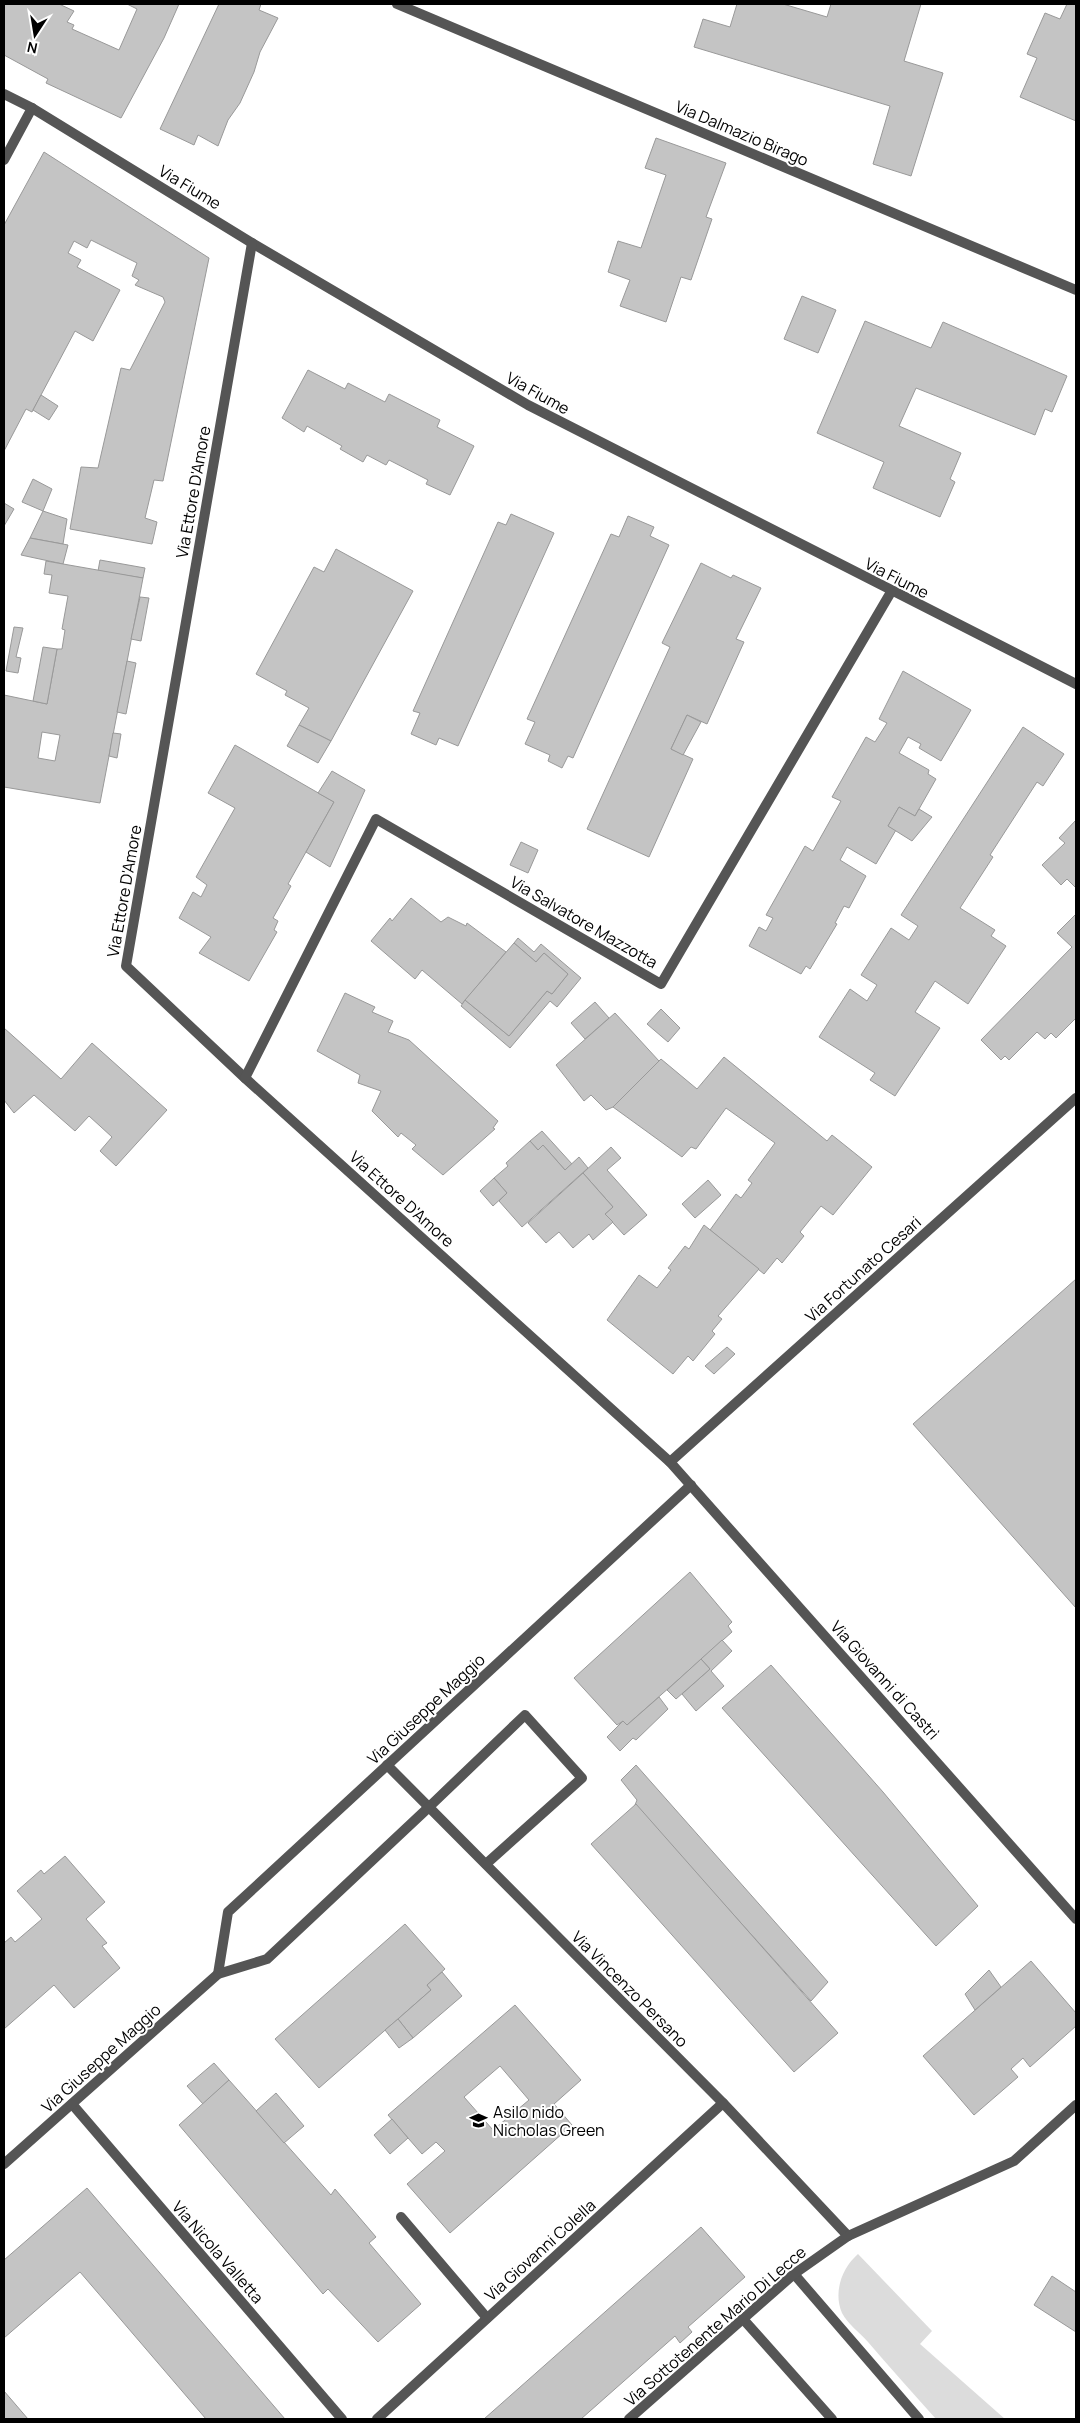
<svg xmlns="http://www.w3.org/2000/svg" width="1080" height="2423" viewBox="0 0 1080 2423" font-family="Manrope,sans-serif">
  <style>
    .green { fill: #dcdcdc }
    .building { fill: #c4c4c4; stroke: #999; fill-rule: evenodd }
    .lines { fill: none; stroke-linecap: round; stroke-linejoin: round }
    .service { stroke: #555; stroke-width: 10 }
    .minor { stroke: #555; stroke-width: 10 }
    .labels { text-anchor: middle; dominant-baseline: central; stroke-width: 4; stroke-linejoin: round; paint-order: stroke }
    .street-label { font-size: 16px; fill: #000; stroke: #fff }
    .poi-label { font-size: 16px; fill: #000; stroke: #fff; text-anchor: start }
  </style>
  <rect width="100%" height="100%" fill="#fff"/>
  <path class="green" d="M 858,2254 L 932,2331 L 920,2344 L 1005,2419 L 936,2419 C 913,2393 890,2368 868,2342 C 860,2333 847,2323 842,2313 C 833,2292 842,2268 858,2254 Z"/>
  <g class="building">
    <path d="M 4,4 L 59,4 L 74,11 L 67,22 L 74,25 L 72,29 L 119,50 L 137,9 L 127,4 L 179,4 L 164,38 L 121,118 L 46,83 L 48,79 L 4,55 Z"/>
    <path d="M 219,4 L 261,4 L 259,10 L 278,18 L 260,52 L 254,72 L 240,103 L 228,120 L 218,146 L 198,135 L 194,145 L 160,129 Z"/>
    <path d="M 737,4 L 783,4 L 827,17 L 831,4 L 921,4 L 904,61 L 943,73 L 911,176 L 873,164 L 890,106 L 694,47 L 703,19 L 730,27 Z"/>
    <path d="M 1067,4 L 1076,4 L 1076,121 L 1020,97 L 1037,58 L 1027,54 L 1045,13 L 1060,19 Z"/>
    <path d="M 656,138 L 726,163 L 706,217 L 712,219 L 691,280 L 681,277 L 666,322 L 620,306 L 630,280 L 608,272 L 618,241 L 641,248 L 666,175 L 645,168 Z"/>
    <path d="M 44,152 L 209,258 L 163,481 L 154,480 L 145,518 L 157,522 L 152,544 L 70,529 L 81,467 L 98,468 L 121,368 L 130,370 L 165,302 L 163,297 L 135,285 L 139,280 L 132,276 L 137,263 L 91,240 L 87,248 L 74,241 L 68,253 L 81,260 L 77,267 L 120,290 L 93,341 L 75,331 L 33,410 L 32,412 L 26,409 L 4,451 L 4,225 Z"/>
    <path d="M 802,296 L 836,310 L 818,353 L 784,339 Z"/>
    <path d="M 865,321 L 931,348 L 943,322 L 1067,376 L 1052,412 L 1045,409 L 1035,435 L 916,388 L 899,426 L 961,453 L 950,479 L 955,482 L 940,517 L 873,488 L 884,462 L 817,433 Z"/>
    <path d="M 308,370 L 345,389 L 348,383 L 385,402 L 389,394 L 440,420 L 437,427 L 474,446 L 450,495 L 426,484 L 428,480 L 389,460 L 386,465 L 367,455 L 363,462 L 340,449 L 342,446 L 307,426 L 304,432 L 282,418 Z"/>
    <path d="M 41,395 L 58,406 L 49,420 L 33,410 Z"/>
    <path d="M 33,479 L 52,489 L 43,511 L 22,502 Z"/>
    <path d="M 4,503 L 14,509 L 4,526 Z"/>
    <path d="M 43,511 L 67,519 L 63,544 L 30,538 Z"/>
    <path d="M 511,514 L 554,533 L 458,746 L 439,738 L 436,745 L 411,734 L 420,713 L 413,711 L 498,522 L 506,525 Z"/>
    <path d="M 628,516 L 654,527 L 650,536 L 669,545 L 573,758 L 568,756 L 562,768 L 548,761 L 550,755 L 525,744 L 535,722 L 527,719 L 611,534 L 619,537 Z"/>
    <path d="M 30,538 L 68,545 L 63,564 L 21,555 Z"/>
    <path d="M 336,549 L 413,591 L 331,741 L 299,725 L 309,708 L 285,695 L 287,691 L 256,674 L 314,567 L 324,572 Z"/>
    <path d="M 100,560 L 145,568 L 143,578 L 98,571 Z"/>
    <path d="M 46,561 L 143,578 L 100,803 L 4,787 L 4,695 L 47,704 L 57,649 L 62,649 L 65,630 L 62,629 L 68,596 L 49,593 L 52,575 L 44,574 ZM 42,732 L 60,735 L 55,761 L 38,758 Z"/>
    <path d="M 701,563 L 731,578 L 733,575 L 761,588 L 736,639 L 744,642 L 707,724 L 687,715 L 671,749 L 693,759 L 649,857 L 587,829 L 670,647 L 662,643 Z"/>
    <path d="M 140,597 L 149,598 L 141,641 L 131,639 Z"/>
    <path d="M 14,627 L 23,628 L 16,657 L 21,658 L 18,673 L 6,671 Z"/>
    <path d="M 43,647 L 57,649 L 47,704 L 33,701 Z"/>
    <path d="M 127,661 L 136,663 L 126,714 L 117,712 Z"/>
    <path d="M 903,671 L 971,710 L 941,761 L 919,748 L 921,744 L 908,737 L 899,753 L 929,770 L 928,774 L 936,779 L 915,816 L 899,807 L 888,826 L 896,830 L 876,864 L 847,847 L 840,860 L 866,876 L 849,908 L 844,906 L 835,923 L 837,924 L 810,969 L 806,966 L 801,974 L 749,946 L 759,927 L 766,931 L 773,918 L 766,915 L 805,846 L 813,851 L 841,801 L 832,797 L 866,737 L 875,742 L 887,723 L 879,719 Z"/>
    <path d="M 687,715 L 701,722 L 683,755 L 671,749 Z"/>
    <path d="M 299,725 L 331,741 L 318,763 L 287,746 Z"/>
    <path d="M 1023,727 L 1064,754 L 1043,786 L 1037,782 L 990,855 L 993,857 L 960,908 L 995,930 L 991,936 L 1006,946 L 968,1004 L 935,981 L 915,1012 L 940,1028 L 895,1096 L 870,1080 L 875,1073 L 819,1037 L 850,989 L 867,1001 L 877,985 L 861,975 L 891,928 L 909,940 L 918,926 L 901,915 Z"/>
    <path d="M 113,733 L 121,734 L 117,758 L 109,756 Z"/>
    <path d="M 235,745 L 334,802 L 288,884 L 291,886 L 273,918 L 278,921 L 274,930 L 277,932 L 249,981 L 199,953 L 211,937 L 179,918 L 193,892 L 201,897 L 207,885 L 196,877 L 235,808 L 208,793 Z"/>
    <path d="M 332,771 L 365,790 L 330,867 L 306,852 L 334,802 L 318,793 Z"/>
    <path d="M 899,807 L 915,816 L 919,809 L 932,817 L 912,841 L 888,826 Z"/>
    <path d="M 1076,820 L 1076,888 L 1067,879 L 1061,885 L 1042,865 L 1065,843 L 1059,838 Z"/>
    <path d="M 521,842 L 538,850 L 528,873 L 510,865 Z"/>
    <path d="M 411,898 L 441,922 L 448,917 L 466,926 L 467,923 L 506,952 L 462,1004 L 422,970 L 415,979 L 371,941 L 390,918 L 392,921 Z"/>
    <path d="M 1076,914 L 1076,1018 L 1056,1038 L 1051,1033 L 1045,1039 L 1037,1032 L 1009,1060 L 1005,1056 L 1001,1060 L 981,1040 L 1072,947 L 1057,933 Z"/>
    <path d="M 518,938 L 534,952 L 541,944 L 581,978 L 557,1007 L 550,1001 L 510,1048 L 461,1006 L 465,1000 L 509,1036 L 547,991 L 552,994 L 568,974 L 544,953 L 536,962 L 514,943 Z"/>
    <path d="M 514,943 L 536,962 L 544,953 L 568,974 L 552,994 L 547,991 L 509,1036 L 465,1000 Z"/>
    <path d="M 345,993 L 375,1007 L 372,1012 L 393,1021 L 388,1032 L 409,1040 L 498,1121 L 493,1128 L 495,1129 L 443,1175 L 412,1149 L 416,1145 L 401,1133 L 398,1137 L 372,1111 L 381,1091 L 358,1083 L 360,1075 L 317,1051 Z"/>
    <path d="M 595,1002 L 609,1018 L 585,1039 L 571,1023 Z"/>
    <path d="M 661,1009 L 680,1028 L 668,1042 L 647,1024 Z"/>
    <path d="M 615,1013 L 659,1061 L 613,1107 L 606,1110 L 591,1095 L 584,1101 L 556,1065 Z"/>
    <path d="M 4,1028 L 61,1079 L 92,1043 L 167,1110 L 116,1166 L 100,1151 L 112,1137 L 89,1116 L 75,1131 L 34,1095 L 14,1113 L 4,1100 Z"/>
    <path d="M 724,1057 L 827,1141 L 832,1135 L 872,1167 L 833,1215 L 821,1206 L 800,1232 L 804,1236 L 782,1263 L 777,1258 L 764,1274 L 710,1230 L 736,1194 L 741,1198 L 752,1183 L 748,1180 L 775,1143 L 726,1108 L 696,1149 L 691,1147 L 682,1157 L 613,1107 L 661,1059 L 697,1089 Z"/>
    <path d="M 542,1131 L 572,1164 L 565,1170 L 543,1145 L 538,1150 L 530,1141 Z"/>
    <path d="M 530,1141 L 538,1150 L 543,1145 L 565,1170 L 579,1157 L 588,1168 L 522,1227 L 499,1201 L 507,1193 L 494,1178 L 508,1166 L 506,1163 Z"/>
    <path d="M 611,1147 L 621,1158 L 607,1170 L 647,1215 L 624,1235 L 605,1214 L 613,1207 L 583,1173 Z"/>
    <path d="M 583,1173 L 613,1207 L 605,1214 L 613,1222 L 593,1240 L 589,1234 L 573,1248 L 559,1232 L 546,1243 L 528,1223 Z"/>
    <path d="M 494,1178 L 507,1193 L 493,1206 L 480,1191 Z"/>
    <path d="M 708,1180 L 721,1195 L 695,1218 L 682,1204 Z"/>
    <path d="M 704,1225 L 759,1269 L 718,1316 L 722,1319 L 712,1331 L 715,1334 L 693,1361 L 688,1356 L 673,1374 L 607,1320 L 639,1275 L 657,1288 L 671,1270 L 668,1268 L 685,1246 L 689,1249 Z"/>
    <path d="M 1076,1279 L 1076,1608 L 913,1424 Z"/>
    <path d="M 727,1347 L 735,1354 L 714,1374 L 705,1366 Z"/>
    <path d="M 690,1572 L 732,1622 L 728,1626 L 732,1632 L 627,1725 L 623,1721 L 617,1725 L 574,1678 Z"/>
    <path d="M 722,1640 L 732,1651 L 711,1671 L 724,1686 L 696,1711 L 682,1694 L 710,1669 L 701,1659 Z"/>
    <path d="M 701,1659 L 710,1669 L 676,1699 L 667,1690 Z"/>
    <path d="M 771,1665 L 883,1792 L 978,1906 L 936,1946 L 722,1708 Z"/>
    <path d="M 659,1697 L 668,1709 L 636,1740 L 633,1738 L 620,1751 L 607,1737 L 623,1721 L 627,1725 Z"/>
    <path d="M 636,1765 L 828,1982 L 811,2001 L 635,1805 L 637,1800 L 621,1780 Z"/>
    <path d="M 636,1804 L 838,2033 L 794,2072 L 591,1844 Z"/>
    <path d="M 65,1856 L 105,1902 L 86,1919 L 107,1943 L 102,1946 L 120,1968 L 74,2008 L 54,1985 L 4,2029 L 4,1943 L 11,1937 L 15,1942 L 42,1919 L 17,1891 L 41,1870 L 44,1874 Z"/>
    <path d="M 405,1924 L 445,1969 L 427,1985 L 431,1990 L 319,2088 L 275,2039 Z"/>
    <path d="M 1031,1961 L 1076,2013 L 1076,2026 L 1030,2067 L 1023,2058 L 1011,2069 L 1018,2077 L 974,2115 L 923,2056 Z"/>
    <path d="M 989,1970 L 1001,1987 L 975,2010 L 965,1994 Z"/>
    <path d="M 442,1972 L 462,1996 L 413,2038 L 398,2019 L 431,1990 L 427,1985 Z"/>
    <path d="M 515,2005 L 581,2080 L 554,2104 L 572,2125 L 450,2233 L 407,2184 L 445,2151 L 436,2142 L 422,2154 L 388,2115 ZM 500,2066 L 529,2100 L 493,2130 L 464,2097 Z"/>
    <path d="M 398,2019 L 413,2038 L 399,2048 L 385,2030 Z"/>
    <path d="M 214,2063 L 229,2080 L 203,2104 L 187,2086 Z"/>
    <path d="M 229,2080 L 331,2195 L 335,2189 L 376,2237 L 369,2243 L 421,2304 L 378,2342 L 328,2289 L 323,2294 L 179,2125 Z"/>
    <path d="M 276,2093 L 304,2126 L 284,2143 L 256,2111 Z"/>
    <path d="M 392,2119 L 408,2138 L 390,2154 L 374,2135 Z"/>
    <path d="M 87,2188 L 285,2419 L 206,2419 L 80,2272 L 4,2338 L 4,2260 Z"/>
    <path d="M 701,2227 L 745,2277 L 688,2327 L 692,2332 L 680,2343 L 675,2336 L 581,2419 L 484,2419 Z"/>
    <path d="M 1052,2276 L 1076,2292 L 1076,2332 L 1034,2305 Z"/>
    <path d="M 4,2391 L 28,2419 L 4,2419 Z"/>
  </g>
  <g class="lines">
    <g class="service">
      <path d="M 429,1807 L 525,1715 L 582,1778 L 486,1864"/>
      <path d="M 401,2217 L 487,2318"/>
    </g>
    <g class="minor">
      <path d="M 397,4 L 1076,290"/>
      <path d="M 4,94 L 32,108 L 252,243 L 528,405 L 1076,684"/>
      <path d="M 4,160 L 32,108"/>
      <path d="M 252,243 L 126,966 L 245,1078 L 670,1462 L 1076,1919"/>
      <path d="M 245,1078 L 376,819 L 661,984 L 891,592"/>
      <path d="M 670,1462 L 1076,1098"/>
      <path d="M 387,1765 L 723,2103 L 848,2236"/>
      <path d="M 218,1974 L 228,1912 L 691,1485"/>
      <path d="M 72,2104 L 342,2419"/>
      <path d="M 4,2164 L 218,1974 L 267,1959 L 429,1807"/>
      <path d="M 794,2274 L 919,2419"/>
      <path d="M 743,2319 L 832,2419"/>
      <path d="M 377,2419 L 723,2103"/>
      <path d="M 629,2419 L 794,2274 L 848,2236 L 1014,2161 L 1076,2105"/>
    </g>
  </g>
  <defs>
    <symbol id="school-bare" viewBox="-9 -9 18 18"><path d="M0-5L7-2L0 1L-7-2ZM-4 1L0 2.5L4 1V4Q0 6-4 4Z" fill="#000" stroke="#fff" stroke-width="2.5" paint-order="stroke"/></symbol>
  </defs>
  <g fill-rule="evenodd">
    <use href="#school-bare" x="466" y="2108" width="25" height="25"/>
  </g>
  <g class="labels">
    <g class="street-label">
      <text transform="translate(742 133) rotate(23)">Via Dalmazio Birago</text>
      <text transform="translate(190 187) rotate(31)">Via Fiume</text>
      <text transform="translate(538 393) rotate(29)">Via Fiume</text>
      <text transform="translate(193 492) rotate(-80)">Via Ettore D'Amore</text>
      <text transform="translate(897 578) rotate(27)">Via Fiume</text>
      <text transform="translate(124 891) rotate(-80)">Via Ettore D'Amore</text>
      <text transform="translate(584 922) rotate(30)">Via Salvatore Mazzotta</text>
      <text transform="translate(402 1199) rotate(42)">Via Ettore D'Amore</text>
      <text transform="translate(863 1269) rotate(-42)">Via Fortunato Cesari</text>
      <text transform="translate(885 1680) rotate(48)">Via Giovanni di Castrì</text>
      <text transform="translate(426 1709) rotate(-43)">Via Giuseppe Maggio</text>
      <text transform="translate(630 1989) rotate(45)">Via Vincenzo Persano</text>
      <text transform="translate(101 2058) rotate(-42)">Via Giuseppe Maggio</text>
      <text transform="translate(540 2250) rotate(-42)">Via Giovanni Colella</text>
      <text transform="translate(218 2252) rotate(49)">Via Nicola Valletta</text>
      <text transform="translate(715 2326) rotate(-41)">Via Sottotenente Mario Di Lecce</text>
    </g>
    <g class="poi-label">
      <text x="493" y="2112">Asilo nido<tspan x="493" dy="18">Nicholas Green</tspan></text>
    </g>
  </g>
  <rect width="1080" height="2423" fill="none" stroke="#000000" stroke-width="10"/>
  <g transform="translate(35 35) rotate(192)" stroke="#ffffff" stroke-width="4" paint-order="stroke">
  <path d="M0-4L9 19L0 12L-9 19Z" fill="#000000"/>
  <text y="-8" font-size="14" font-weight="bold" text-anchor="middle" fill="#000000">N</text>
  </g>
</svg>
